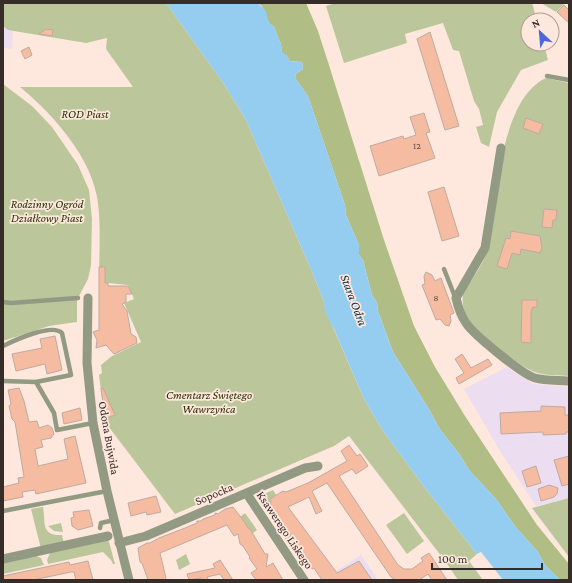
<svg xmlns="http://www.w3.org/2000/svg" width="572" height="583" viewBox="0 0 572 583" font-family="'Crimson Pro',serif">
  <style>
    .commercial { fill: #ecddf0 }
    .industrial { fill: #ecddf1 }
    .green { fill: #bcc69b }
    .forest { fill: #b0bd85 }
    .water { fill: #95cdf0 }
    .building { fill: #f5bca1; stroke: #bfaaa0 }
    .lines { fill: none; stroke-linecap: round; stroke-linejoin: round }
    .lane { stroke: #929a83; stroke-width: 4.5 }
    .street { stroke: #929a83; stroke-width: 9 }
    .labels { text-anchor: middle; dominant-baseline: central; stroke-width: 3.5; stroke-linejoin: round; paint-order: stroke }
    .number-label { font-size: 10px; fill: #665147 }
    .park-label { font-size: 12px; font-style: italic; fill: #282f03; stroke: #fee8dd }
    .street-label { font-size: 12px; fill: #362d29; stroke: #fee8dd }
    .water-label { font-size: 13px; font-style: italic; fill: #013048; stroke: #fee8dd }
  </style>
  <rect width="100%" height="100%" fill="#fee8dd"/>
  <g class="commercial">
    <path d="M 507,367 L 533,384 L 569,387 L 569,445 L 498,448 L 464,389 Z"/>
    <path d="M 361,555 L 377,578 L 374,580 L 327,580 L 338,573 L 336,571 Z"/>
  </g>
  <g class="industrial">
    <path d="M 3,26 L 13,31 L 12,49 L 3,48 Z"/>
    <path d="M 569,445 L 569,498 L 536,506 L 498,448 Z"/>
  </g>
  <g class="green">
    <path d="M 3,3 L 166,3 L 224,84 L 246,120 L 313,274 L 324,302 L 326,311 L 364,399 L 383,431 L 425,488 L 477,554 L 469,561 L 483,580 L 458,580 L 445,561 L 349,436 L 334,446 L 175,514 L 105,422 L 99,375 L 102,373 L 101,365 L 112,356 L 141,342 L 124,303 L 134,299 L 128,285 L 99,282 C 99,256 101,229 98,203 C 93,159 53,114 20,87 L 133,87 L 106,49 L 107,38 L 86,43 L 8,30 L 3,26 Z"/>
    <path d="M 335,3 L 532,3 L 537,20 L 528,20 L 528,44 L 544,44 L 548,60 L 521,70 L 497,112 L 489,147 L 481,143 L 476,127 L 483,125 L 479,109 L 474,101 L 459,51 L 453,50 L 443,23 L 405,34 L 407,43 L 344,63 L 326,6 Z"/>
    <path d="M 541,3 L 565,3 L 556,12 Z"/>
    <path d="M 546,78 L 569,83 L 569,376 C 559,375 548,376 538,373 C 522,370 476,332 467,318 C 463,310 462,302 463,294 C 470,281 481,268 486,254 C 489,246 489,236 491,227 C 498,185 503,98 546,78 Z"/>
    <path d="M 3,84 L 32,106 L 52,127 L 78,165 L 89,190 L 92,219 L 91,265 L 88,279 L 77,300 L 77,322 L 49,326 L 3,341 Z"/>
    <path d="M 273,490 L 277,496 L 270,499 L 273,509 L 268,513 L 257,497 Z"/>
    <path d="M 569,498 L 569,557 L 532,508 Z"/>
    <path d="M 43,507 C 46,522 40,536 62,535 L 64,544 L 41,549 L 31,509 Z"/>
    <path d="M 245,513 L 257,530 L 252,534 L 240,517 Z"/>
    <path d="M 404,513 L 424,541 L 407,554 L 386,525 Z"/>
    <path d="M 276,514 L 281,523 L 283,524 L 292,536 L 286,540 L 271,517 Z"/>
    <path d="M 61,523 L 63,532 L 54,531 L 48,526 Z"/>
    <path d="M 108,538 L 115,564 L 113,564 L 111,560 L 103,552 L 48,564 L 47,560 L 50,553 Z"/>
    <path d="M 293,538 L 292,541 L 297,543 L 304,555 L 299,558 L 288,542 Z"/>
    <path d="M 186,554 L 190,564 L 179,570 L 176,560 Z"/>
    <path d="M 34,555 L 41,558 L 44,565 L 3,574 L 3,562 Z"/>
  </g>
  <path class="forest" d="M 258,3 L 306,3 L 318,31 L 328,62 L 384,240 L 414,326 L 435,367 L 465,416 L 537,525 L 569,564 L 569,580 L 560,580 L 545,565 L 538,552 L 514,525 L 496,499 L 469,470 L 460,455 L 439,428 L 429,409 L 393,352 L 378,311 L 377,303 L 372,295 L 363,260 L 359,255 L 359,245 L 346,215 L 345,205 L 308,96 L 295,78 L 296,74 L 303,69 L 302,62 L 290,61 L 287,56 L 282,53 L 281,44 L 274,27 L 269,23 L 262,6 Z"/>
  <path class="water" d="M 166,3 L 258,3 L 266,11 L 269,23 L 274,27 L 281,44 L 282,52 L 287,56 L 290,61 L 302,62 L 303,69 L 296,74 L 295,78 L 308,96 L 345,205 L 346,215 L 359,245 L 359,255 L 363,260 L 372,295 L 377,303 L 378,311 L 393,352 L 429,409 L 439,428 L 460,455 L 469,470 L 496,499 L 514,525 L 538,552 L 545,565 L 560,580 L 503,580 L 481,552 L 477,554 L 425,488 L 383,431 L 364,399 L 334,329 L 325,312 L 324,302 L 313,274 L 246,120 L 224,84 Z"/>
  <g class="building">
    <path d="M 564,5 L 569,10 L 569,23 L 557,12 Z"/>
    <path d="M 46,29 L 53,30 L 52,36 L 39,34 Z"/>
    <path d="M 430,32 L 459,126 L 445,130 L 417,39 Z"/>
    <path d="M 29,47 L 32,55 L 25,59 L 21,51 Z"/>
    <path d="M 424,113 L 430,132 L 426,133 L 435,158 L 379,176 L 370,146 L 403,136 L 404,139 L 416,135 L 410,117 Z"/>
    <path d="M 526,118 L 543,124 L 539,134 L 523,128 Z"/>
    <path d="M 444,187 L 459,236 L 442,241 L 428,192 Z"/>
    <path d="M 544,209 L 557,210 L 556,220 L 553,220 L 552,228 L 542,227 Z"/>
    <path d="M 511,231 L 540,236 L 542,248 L 540,253 L 521,249 L 520,255 L 512,253 L 507,269 L 497,266 L 506,238 L 510,239 Z"/>
    <path d="M 99,267 L 105,267 L 105,283 L 108,283 L 108,286 L 128,286 L 132,294 L 126,294 L 126,302 L 122,304 L 127,311 L 131,334 L 136,337 L 137,343 L 114,354 L 106,345 L 96,348 L 97,340 L 93,332 L 99,330 Z"/>
    <path d="M 426,272 L 432,275 L 435,281 L 441,278 L 442,281 L 454,313 L 450,315 L 451,321 L 449,326 L 445,325 L 440,319 L 436,320 L 422,285 L 425,284 L 424,276 Z"/>
    <path d="M 522,300 L 537,300 L 537,307 L 533,307 L 531,311 L 531,343 L 521,342 Z"/>
    <path d="M 55,336 L 62,370 L 47,374 L 45,364 L 16,371 L 12,354 L 42,348 L 40,339 Z"/>
    <path d="M 462,354 L 471,368 L 488,359 L 492,365 L 459,384 L 456,378 L 464,373 L 455,359 Z"/>
    <path d="M 19,388 L 24,401 L 29,422 L 37,421 L 39,428 L 48,425 L 52,428 L 54,434 L 51,438 L 41,440 L 43,447 L 35,449 L 38,466 L 68,459 L 64,439 L 75,436 L 86,483 L 36,494 L 35,490 L 22,492 L 23,497 L 3,501 L 3,487 L 19,483 L 18,478 L 24,477 L 15,422 L 12,419 L 9,406 L 11,404 L 8,390 Z"/>
    <path d="M 101,388 L 103,388 L 115,415 L 105,419 Z"/>
    <path d="M 541,406 L 565,407 L 565,415 L 569,415 L 569,432 L 566,432 L 566,434 L 543,435 L 543,432 L 501,434 L 500,413 L 541,411 Z"/>
    <path d="M 80,408 L 82,420 L 64,424 L 62,413 Z"/>
    <path d="M 349,445 L 357,456 L 360,454 L 368,466 L 356,474 L 352,469 L 339,476 L 398,565 L 404,569 L 412,569 L 423,561 L 421,558 L 429,553 L 447,580 L 432,580 L 428,574 L 419,580 L 396,580 L 391,577 L 327,483 L 312,491 L 322,511 L 316,514 L 309,497 L 288,507 L 337,573 L 359,561 L 372,580 L 322,580 L 314,568 L 312,569 L 297,545 L 292,541 L 293,538 L 283,524 L 280,524 L 280,519 L 276,514 L 273,513 L 270,499 L 283,491 L 286,492 L 308,483 L 347,461 L 341,451 Z"/>
    <path d="M 569,456 L 569,484 L 562,486 L 554,460 Z"/>
    <path d="M 536,466 L 541,483 L 527,487 L 522,471 Z"/>
    <path d="M 549,485 L 558,488 L 557,494 L 554,497 L 541,501 L 538,489 Z"/>
    <path d="M 156,496 L 161,512 L 147,515 L 146,512 L 131,516 L 128,503 Z"/>
    <path d="M 233,507 L 246,524 L 247,527 L 250,529 L 265,554 L 268,554 L 266,567 L 273,563 L 283,580 L 256,580 L 251,573 L 257,569 L 249,558 L 250,557 L 243,546 L 240,544 L 238,534 L 234,536 L 227,525 L 160,553 L 166,578 L 164,580 L 148,580 L 142,563 L 140,562 L 138,548 L 147,543 L 150,543 L 159,538 L 185,528 L 197,523 L 197,521 L 201,521 L 203,519 L 215,515 L 215,513 L 218,514 L 225,509 Z"/>
    <path d="M 89,510 L 93,526 L 78,530 L 72,526 L 71,518 L 74,517 L 73,512 Z"/>
    <path d="M 220,560 L 233,580 L 224,580 L 220,574 L 207,577 L 208,579 L 202,580 L 201,578 L 189,580 L 187,574 L 215,568 L 213,564 Z"/>
    <path d="M 88,561 L 93,580 L 76,580 L 74,572 L 71,572 L 33,580 L 3,580 L 3,576 L 69,562 L 70,565 Z"/>
  </g>
  <g class="lines">
    <g class="lane">
      <path d="M 547,76 L 569,80"/>
      <path d="M 444,269 L 455,297"/>
      <path d="M 3,302 L 11,303 L 78,298"/>
      <path d="M 3,346 C 15,340 52,323 62,333 L 71,375 L 36,382"/>
      <path d="M 3,381 L 36,382 L 54,413 L 57,430 L 93,423"/>
      <path d="M 3,511 L 107,491"/>
      <path d="M 100,528 L 101,523 L 114,520"/>
    </g>
    <g class="street">
      <path d="M 501,148 L 485,248 L 456,298 C 458,307 461,316 466,323 C 474,335 523,375 535,378 C 546,381 558,380 569,381"/>
      <path d="M 88,298 L 87,363 L 93,423 L 107,491 L 129,580"/>
      <path d="M 247,494 L 304,580"/>
      <path d="M 119,543 L 146,536 L 305,468 L 318,466"/>
      <path d="M 3,559 L 108,536"/>
    </g>
  </g>
  <g class="labels">
    <g class="number-label">
      <text x="417" y="145">12</text>
      <text x="436" y="297">8</text>
    </g>
    <g class="park-label">
      <text x="85" y="114">ROD Piast</text>
      <text x="47" y="204">Rodzinny Ogród<tspan x="47" dy="14">Działkowy Piast</tspan></text>
      <text x="209" y="395">Cmentarz Świętego<tspan x="209" dy="14">Wawrzyńca</tspan></text>
    </g>
    <g class="street-label">
      <text transform="translate(109 438) rotate(80)">Odona Bujwida</text>
      <text transform="translate(214 494) rotate(-23)">Sopocka</text>
      <text transform="translate(285 530) rotate(56)">Ksawerego Liskego</text>
    </g>
    <g class="water-label">
      <text transform="translate(354 300) rotate(69)">Stara Odra</text>
    </g>
  </g>
  <rect width="572" height="583" fill="none" stroke="#362d29" stroke-width="8"/>
  <g transform="translate(540 32) rotate(334)"><circle r="19" fill="#fee8dd" stroke="#ae9d95"/>
  <path d="M0-3L7 15L0 10L-7 15Z" fill="#4c67dc"/>
  <text y="-6" font-size="11" font-weight="bold" text-anchor="middle" fill="#362d29">N</text>
  </g>
  <path d="M432 563v6h110v-6" fill="none" stroke="#362d29" stroke-width="2"/>
  <text x="438" y="563" font-size="12" fill="#362d29" stroke="#fee8dd" stroke-width="3" paint-order="stroke">100 m</text>
</svg>
